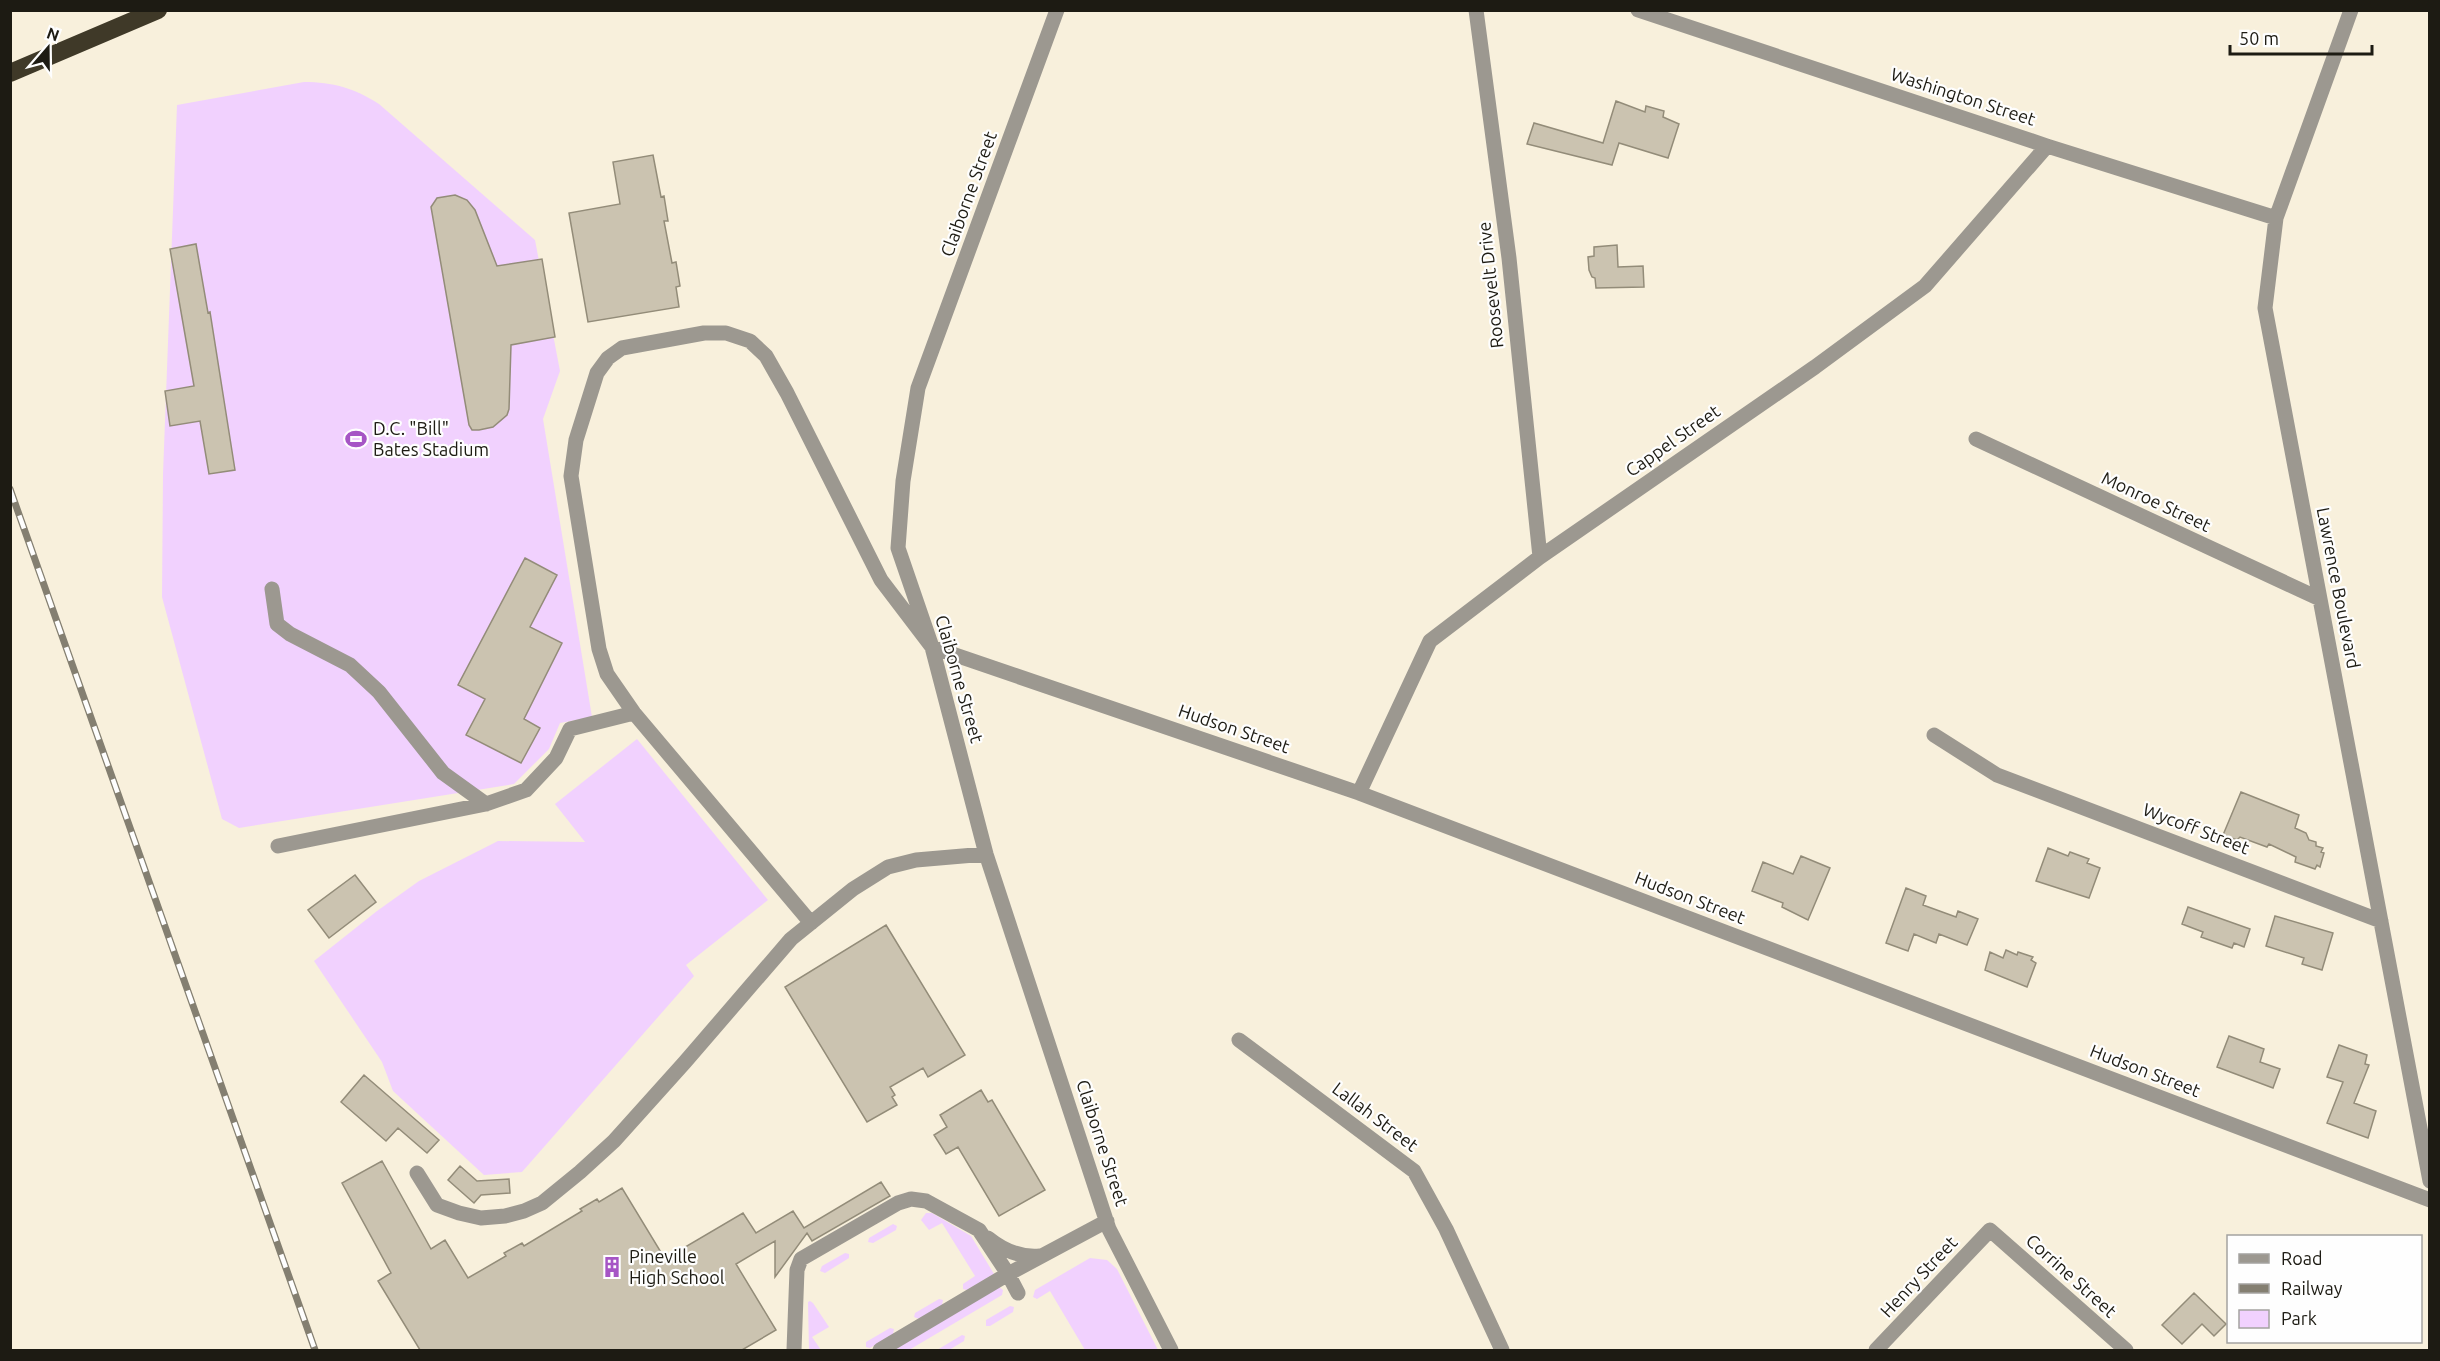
<svg xmlns="http://www.w3.org/2000/svg" width="2440" height="1361" viewBox="0 0 2440 1361" font-family="Ubuntu,sans-serif">
	<rect width="100%" height="100%" fill="#f8f0dc"/>
	<path fill="#f1d1fe" d="M304 82C333 82 354 88 379 104L535 240 560 371 543 419 592 717 560 723 549 749 514 784 239 828 222 819 162 597 163 474 177 105Z
		M637 739 768 900 686 965 694 976 522 1172 484 1175 393 1091 382 1062 314 961 377 911 419 881 498 841 585 842 555 804Z
		M926 1213H932L971 1236 994 1274 967 1290 963 1289V1284L975 1276 942 1223 929 1230 921 1220Z
		M893 1224 897 1226 896 1230 873 1243 868 1242 869 1238Z
		M845 1253 849 1254V1258L825 1273 820 1271 822 1266Z
		M1090 1258 1107 1260 1117 1269 1158 1350H1085L1050 1291 1037 1299 1033 1297 1035 1290Z
		M999 1287 1003 1290 1002 1295 909 1350H893Z
		M939 1299 943 1300 942 1305 919 1319 914 1317 915 1313Z
		M810 1301 813 1303 829 1327 812 1337 821 1350H809L808 1302Z
		M1010 1306 1014 1307 1013 1312 990 1326H986V1320Z
		M890 1328 894 1329 893 1334 870 1348 866 1347V1342Z
		M962 1335 965 1336 964 1341 949 1350H937Z"/>
	<path fill="#cbc3b0" stroke="#938c79" stroke-width="1.5" d="M1616 101 1645 112 1646 106 1664 111 1663 117 1679 124 1668 158 1619 143 1612 165 1527 144 1534 123 1603 143Z
		M653 155 661 197 664 196 668 221H664L672 263 676 262 680 286 676 287 679 307 588 322 569 213 620 204 613 162Z
		M455 195 467 200 475 210 497 266 542 259 555 337 511 345 509 409 507 415 493 427 479 430H472L469 425 431 207 437 198Z
		M196 244 208 313 210 312 235 470 209 474 200 421 170 426 165 391 194 386 170 249Z
		M1617 245 1618 267 1643 266 1644 287 1596 288 1595 278 1592 277 1589 270 1588 257 1594 256V247Z
		M525 558 557 575 530 627 562 643 524 719 540 728 521 763 466 735 485 699 458 685Z
		M2241 792 2299 815 2295 828 2306 833 2309 840 2316 842V846L2323 848 2321 852 2324 853 2320 867 2317 865 2315 869 2295 862 2296 857 2269 844 2267 847 2240 837 2237 840 2223 835Z
		M2048 848 2068 856 2070 852 2089 859 2087 863 2100 868 2089 898 2036 881Z
		M1801 856 1830 868 1808 920 1782 907 1783 903 1752 891 1763 862 1793 874Z
		M355 875 376 902 329 938 308 910Z
		M1906 888 1926 896 1923 905 1956 917 1958 911 1978 919 1967 945 1939 934 1936 943 1914 934 1908 951 1886 943Z
		M2188 907 2250 929 2244 947 2234 943 2232 948 2201 937 2203 932 2182 924Z
		M2275 916 2333 933 2322 970 2302 964 2304 958 2266 946Z
		M886 925 965 1055 928 1077 923 1068 890 1087 895 1095 892 1097 897 1105 867 1122 785 987Z
		M2006 950 2017 955 2018 952 2033 957 2031 960 2036 963 2027 987 1985 970 1990 952 2003 958Z
		M2229 1036 2264 1049 2260 1062 2280 1069 2273 1088 2217 1067Z
		M2339 1045 2367 1055 2365 1064 2369 1065 2354 1103 2376 1111 2368 1138 2327 1123 2343 1082 2327 1077Z
		M364 1075 439 1140 427 1153 398 1128 386 1141 341 1102Z
		M981 1090 988 1102 992 1100 1045 1190 999 1216 958 1147 946 1154 934 1135 947 1127 940 1115Z
		M382 1161 431 1249 445 1240 468 1278 506 1256 504 1253 522 1243 524 1246 582 1211 580 1209 597 1199 599 1202 622 1188 665 1259 743 1213 756 1233 793 1211 804 1228 881 1182 890 1196 812 1241 807 1233 775 1277V1241L736 1264 776 1330 742 1350H420L378 1281 391 1273 342 1183Z
		M460 1166 477 1181 509 1179 510 1193 481 1195 474 1203 448 1180Z
		M2194 1293 2226 1324 2214 1336 2202 1324 2182 1344 2162 1325Z"/>
	<g fill="none" stroke-linecap="round" stroke-linejoin="round">
		<path stroke="#9c9890" stroke-width="15" d="M1057 10 918 388 903 481 898 548 932 647 986 854 1109 1229 1171 1350
			M1476 10 1509 258 1540 557
			M1638 10 2047 146 2276 218
			M2351 10 2276 218 2265 308 2430 1181
			M1976 439 2320 599
			M272 589 277 624 290 634 350 665 379 692 443 773 486 804
			M1934 735 1997 775 2381 921
			M1359 793 1430 641 1540 557 1815 367 1925 286 2047 146
			M278 846 486 804 526 790 556 758 570 729 634 713
			M811 923 634 713 607 674 599 649 571 476 576 440 597 373 608 358 622 348 704 333H726L750 341 766 356 787 393 881 580 932 647 1359 793 2430 1200
			M1239 1040 1414 1171 1446 1229 1502 1350
			M417 1173 437 1205 459 1213 481 1218 505 1216 524 1211 542 1203 580 1172 614 1141 685 1062 791 939 853 889 888 867 916 860 986 854
			M988 1238C1003 1250 1020 1258 1040 1256
			M794 1350 797 1270 801 1259 898 1203 911 1199 926 1201 979 1230 1008 1274 1107 1221
			M880 1350 1008 1274 1018 1293
			M1876 1350 1990 1230 2126 1350"/>
		<path stroke="#3f3928" stroke-width="18" d="M10 73 158 10"/>
		<defs>
			<path id="rail" d="M10 489 315 1350"/>
		</defs>
		<use href="#rail" stroke="#847f71" stroke-width="7"/>
		<use href="#rail" stroke="#fefefe" stroke-width="4.5" stroke-dasharray="14" stroke-linecap="butt"/>
	</g>
	<defs>
		<symbol id="stadium-bare" viewBox="-9 -9 18 18"><path d="M0-5a6.5 5 0 1 0 0 10a6.5 5 0 1 0 0-10ZM-3.5-1.8h7v3.6h-7Z" fill="#a655c5" stroke="#fefefe" stroke-width="2.5" paint-order="stroke"/></symbol>
		<symbol id="building-bare" viewBox="-9 -9 18 18"><path d="M-4-6H4V6H1V3H-1V6H-4ZM-2.5-4.3h1.7v1.8h-1.7ZM.8-4.3h1.7v1.8H.8ZM-2.5-1h1.7V.8h-1.7ZM.8-1h1.7V.8H.8Z" fill="#a655c5" stroke="#fefefe" stroke-width="2.5" paint-order="stroke"/></symbol>
	</defs>
	<g fill-rule="evenodd">
		<use href="#stadium-bare" x="341" y="424" width="30" height="30"/>
		<use href="#building-bare" x="597" y="1252" width="30" height="30"/>
	</g>
	<g text-anchor="middle" stroke-width="4.5" stroke-linejoin="round" paint-order="stroke">
		<g font-size="18" fill="#1d1b13" stroke="#fefefe">
			<text transform="translate(1963 97) rotate(18)" y="6">Washington Street</text>
			<text transform="translate(969 194) rotate(-70)" y="6">Claiborne Street</text>
			<text transform="translate(1491 285) rotate(-96)" y="6">Roosevelt Drive</text>
			<text transform="translate(1673 441) rotate(-35)" y="6">Cappel Street</text>
			<text transform="translate(2156 502) rotate(25)" y="6">Monroe Street</text>
			<text transform="translate(2338 588) rotate(79)" y="6">Lawrence Boulevard</text>
			<text transform="translate(959 679) rotate(74)" y="6">Claiborne Street</text>
			<text transform="translate(1234 729) rotate(19)" y="6">Hudson Street</text>
			<text transform="translate(2196 829) rotate(21)" y="6">Wycoff Street</text>
			<text transform="translate(1690 898) rotate(21)" y="6">Hudson Street</text>
			<text transform="translate(2145 1071) rotate(21)" y="6">Hudson Street</text>
			<text transform="translate(1375 1117) rotate(37)" y="6">Lallah Street</text>
			<text transform="translate(1102 1143) rotate(72)" y="6">Claiborne Street</text>
			<text transform="translate(2071 1276) rotate(42)" y="6">Corrine Street</text>
			<text transform="translate(1919 1277) rotate(-47)" y="6">Henry Street</text>
		</g>
		<g font-size="18" fill="#1d1b13" stroke="#fefefe" text-anchor="start">
			<text x="373" y="435">D.C. "Bill"<tspan x="373" dy="21">Bates Stadium</tspan></text>
			<text x="629" y="1263">Pineville<tspan x="629" dy="21">High School</tspan></text>
		</g>
	</g>
	<rect width="2440" height="1361" fill="none" stroke="#1d1b13" stroke-width="24"/>
	<rect x="2227" y="1235" width="195" height="108" fill="#fefefe" stroke="#a4a3a0" stroke-width="1.5"/>
	<rect x="2239" y="1254" width="30" height="9" fill="#9c9890" stroke="#a4a3a0" stroke-width="1.5"/>
	<text x="2281" y="1265" font-size="18" fill="#1d1b13">Road</text>
	<rect x="2239" y="1284" width="30" height="9" fill="#847f71" stroke="#a4a3a0" stroke-width="1.5"/>
	<text x="2281" y="1295" font-size="18" fill="#1d1b13">Railway</text>
	<rect x="2239" y="1310" width="30" height="18" fill="#f1d1fe" stroke="#a4a3a0" stroke-width="1.5"/>
	<text x="2281" y="1325" font-size="18" fill="#1d1b13">Park</text>
	<g transform="translate(48 48) rotate(20)" stroke="#fefefe" stroke-width="4.5" paint-order="stroke">
	<path d="M0-4.5L10 22L0 15L-10 22Z" fill="#1d1b13"/>
	<text y="-9" font-size="16" font-weight="bold" text-anchor="middle" fill="#1d1b13">N</text>
	</g>
	<path d="M2230 45v9h142v-9" fill="none" stroke="#1d1b13" stroke-width="3"/>
	<text x="2239" y="45" font-size="18" fill="#1d1b13" stroke="#fefefe" stroke-width="4.5" paint-order="stroke">50 m</text>
</svg>
